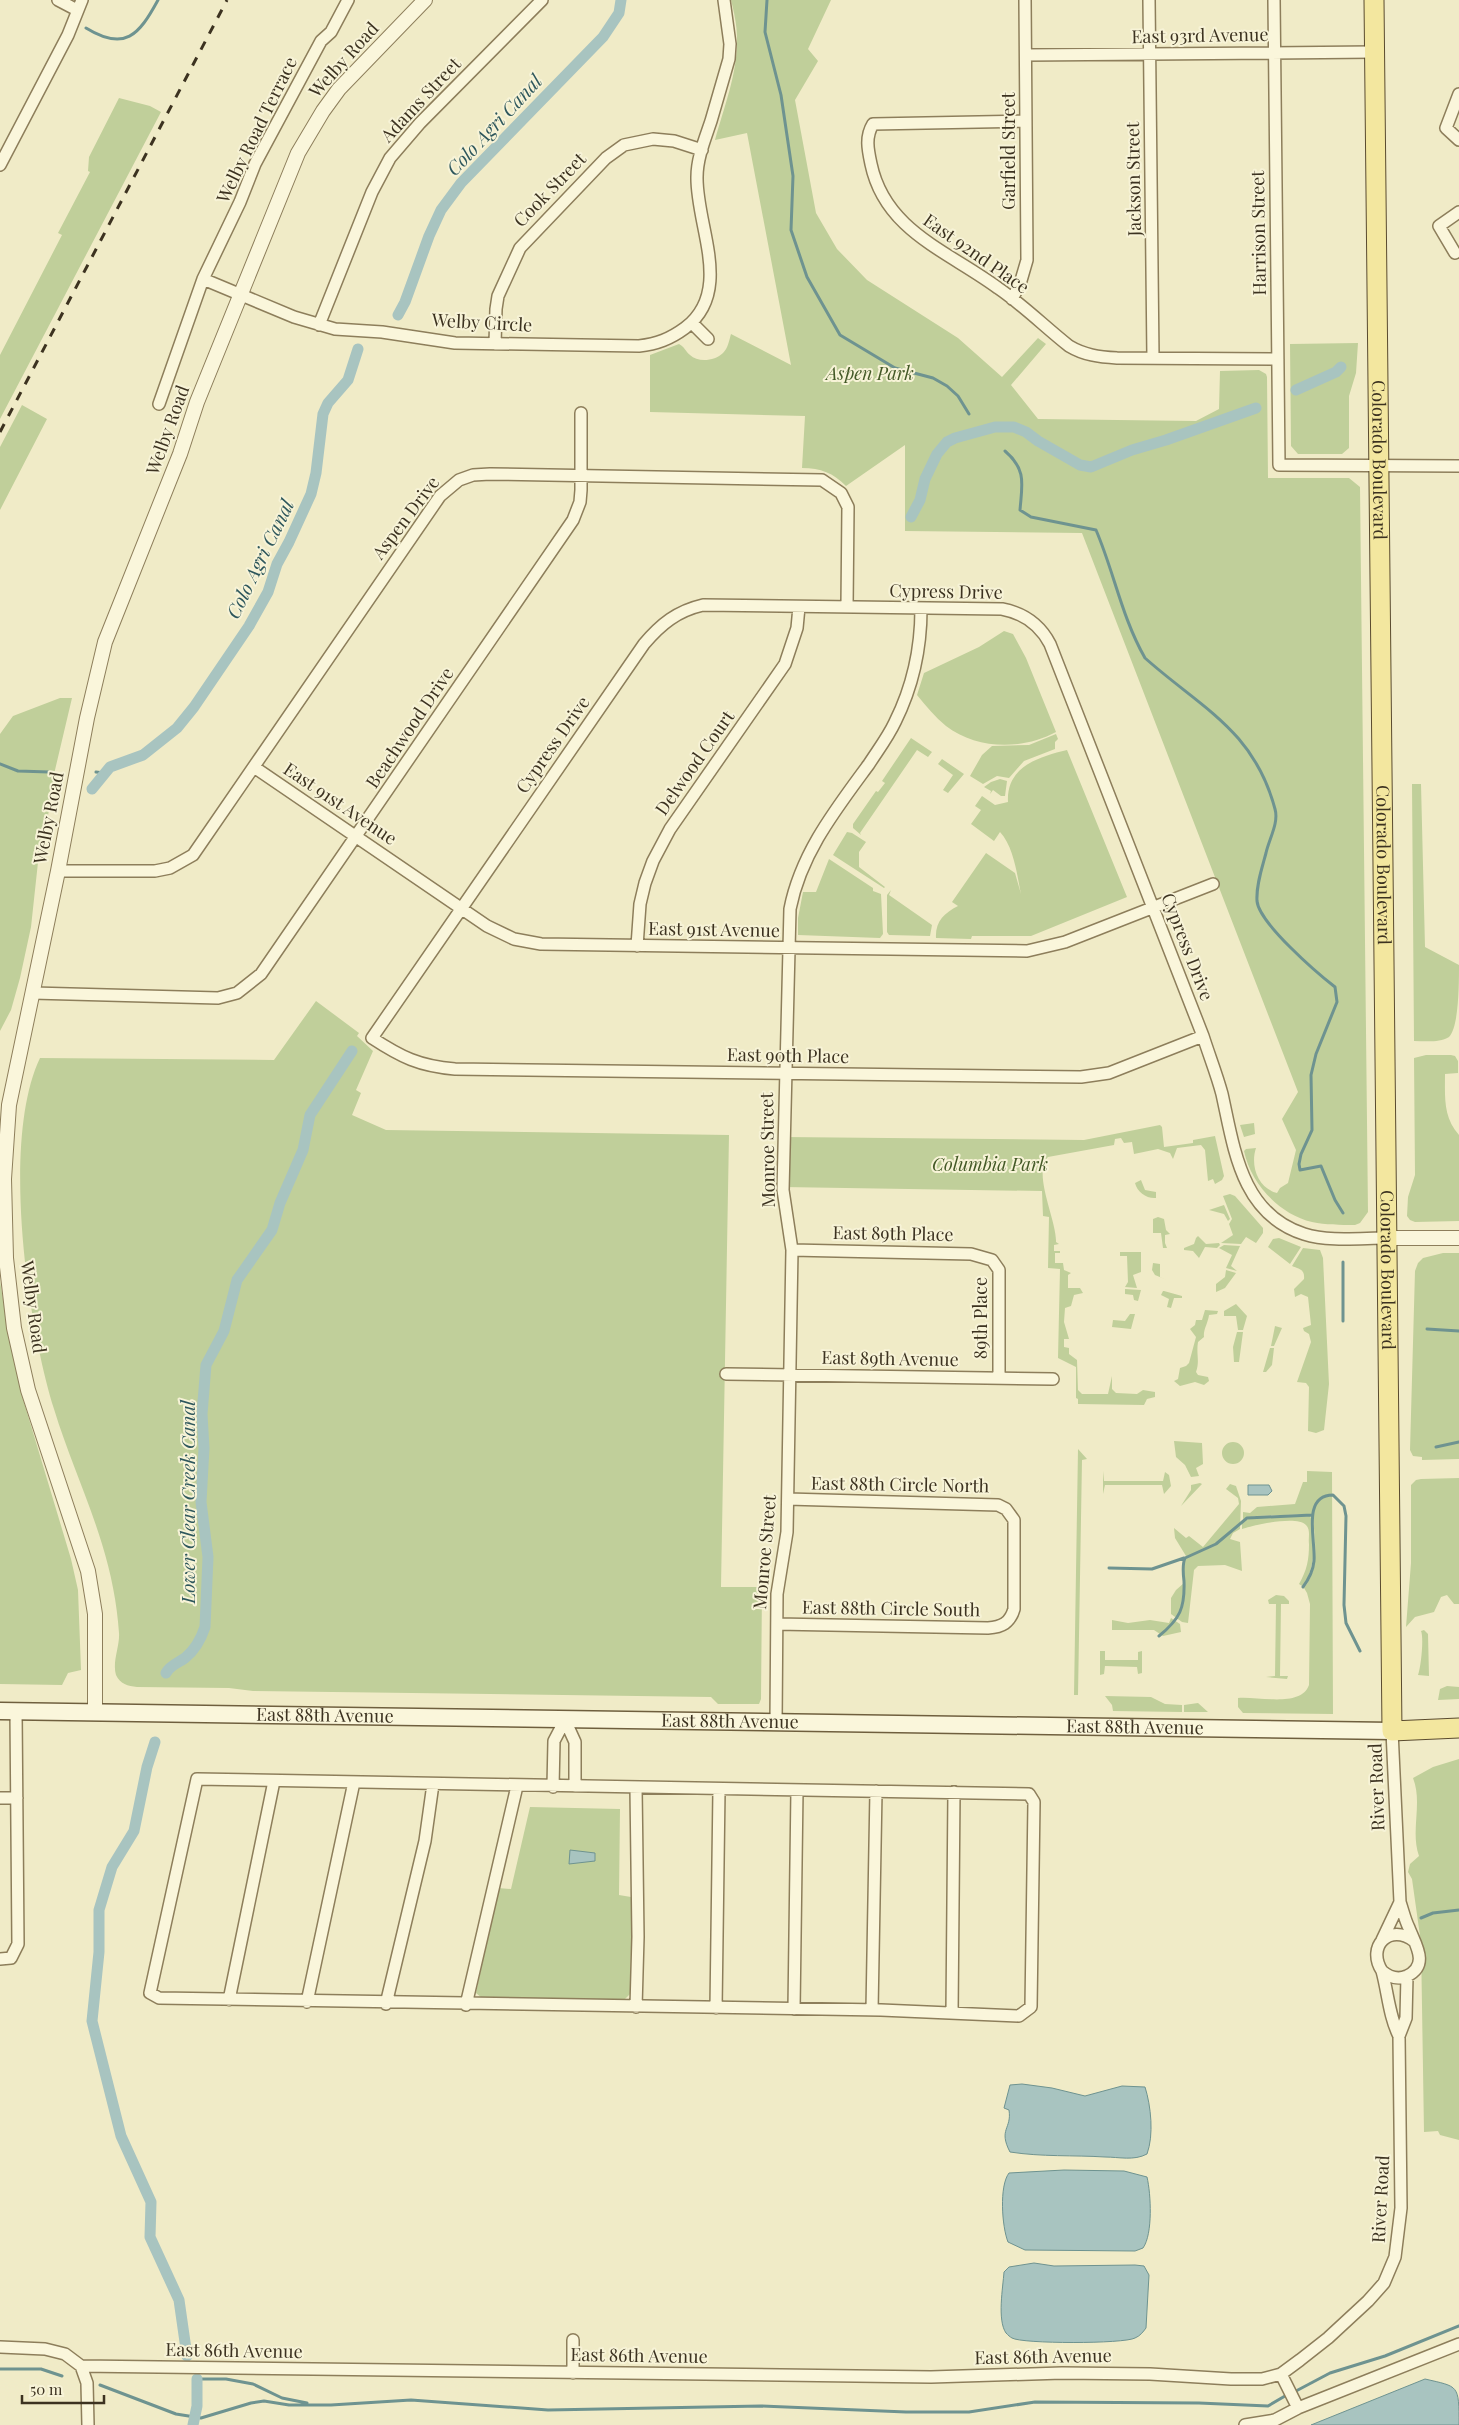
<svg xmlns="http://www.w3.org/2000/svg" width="1459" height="2425" viewBox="0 0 1459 2425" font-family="'Playfair Display',serif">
	<rect width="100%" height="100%" fill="#f0ebc7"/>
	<path fill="#c0cf9a" d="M731 0H831L808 49 818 61 795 100 816 213 837 249 867 280 958 338 1002 377 1038 338 1046 344 1011 385 1038 419 1196 421 1219 409 1220 371 1259 370 1266 374 1267 377 1268 478H1349L1360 487 1368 1212 1360 1223 1355 1225C1340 1225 1326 1225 1312 1222 1279 1214 1251 1184 1244 1151L1246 1149 1256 1148C1250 1166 1258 1188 1277 1193L1280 1188 1288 1183 1296 1150 1282 1119 1298 1092 1082 533 905 531V445L846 486C833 473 821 468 802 468L805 416 650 412V355L679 344C685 347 685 351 690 355 698 363 715 361 723 353 728 348 729 341 731 334L791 365 747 133 715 140C724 107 738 72 737 38 737 25 734 12 731 0Z
		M119 98 150 106 161 112 0 419V355L62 235 58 233 90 172 88 171 89 157Z
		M1358 343 1356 373 1349 396V448L1342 454H1298L1291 446 1290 344Z
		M22 405 47 419 0 510V447Z
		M1004 631 1013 634 1026 658 1056 732C1023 750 977 750 946 726 935 717 926 706 917 695L924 673 979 647Z
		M60 698H72L55 770 48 816 39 853 31 927 20 978 11 1010 0 1031V734L13 716Z
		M1056 734 1058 739 1055 742V749L1024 761 1009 778 997 776 983 784 970 776 982 755 992 746 1029 745Z
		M911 738 932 752 928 757 917 750 860 833 861 835 853 828V824L876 791 878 792 885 783 882 781Z
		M1067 750 1127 897 1031 936H972L971 939 936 938C935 922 944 913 958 906L952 902 986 853 1015 873 1021 894C1017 875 1014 847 1000 832L994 841 971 824 981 810 975 806 982 796 995 805 1008 802C1006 767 1038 757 1067 750Z
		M942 759 964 774 948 793 943 790 953 775 938 764Z
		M1000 779 1007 781 1005 796H1001L993 790 990 794 991 791 984 787 991 782Z
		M1412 784H1421L1425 947 1459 965C1459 983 1459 1027 1449 1037 1439 1043 1425 1041 1414 1041Z
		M847 832 852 833 866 842 859 852V867L885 887 884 888 833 855Z
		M829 859 873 888V891L881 894 883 934 880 938 798 935V918L803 892H816Z
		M891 890 889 895 932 925 930 936 889 935 887 932V895Z
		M316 1001 359 1033 357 1036 373 1051 356 1090 361 1093 352 1115 386 1130 729 1135 721 1587H762L761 1699 759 1704H718L711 1697 253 1691 229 1688 137 1687C128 1686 120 1684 116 1675 112 1662 120 1646 119 1633 117 1603 111 1573 102 1544 88 1498 68 1455 54 1409 27 1322 1 1140 40 1058L274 1060Z
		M1426 1055H1451L1455 1056 1458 1061V1073L1445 1074C1445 1097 1443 1117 1459 1135V1221L1415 1222 1410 1220 1407 1216 1408 1197 1415 1175 1414 1058Z
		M1254 1123 1255 1134 1244 1137 1240 1125Z
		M1160 1125 1162 1127 1164 1147 1193 1143V1140L1215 1136 1224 1176 1222 1180 1215 1184 1213 1179 1208 1181 1205 1150 1201 1145 1177 1148 1173 1159 1170 1153 1158 1149 1134 1154 1132 1142 1124 1143 1121 1138 1115 1139 1114 1145 1048 1157C1032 1173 1057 1221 1056 1242L1059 1244 1054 1245V1251H1060V1253H1055V1263H1063L1064 1270 1071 1273 1068 1275V1288H1080L1083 1293 1074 1295 1071 1306 1065 1308 1064 1322 1069 1339H1064V1347L1069 1348V1354L1077 1360 1078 1390 1082 1394H1108L1112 1376V1389L1116 1393 1137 1394 1143 1390 1155 1392V1397L1147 1399 1144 1405 1078 1404V1399L1076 1398V1367L1058 1358 1060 1269 1048 1268 1049 1217 1043 1216 1042 1191 783 1187 784 1137 1084 1140Z
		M1141 1180 1145 1190 1156 1192V1198C1147 1199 1137 1192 1135 1183Z
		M1230 1194 1235 1196 1263 1228V1233L1256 1243 1246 1237 1241 1244 1221 1243 1233 1235 1229 1224 1232 1219 1223 1196Z
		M1224 1205 1230 1219 1228 1221 1224 1214 1209 1210Z
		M1158 1217 1164 1219 1166 1230 1170 1234 1165 1235V1243L1167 1248H1163L1161 1233H1153V1219Z
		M1198 1236 1206 1244 1219 1243 1220 1245 1217 1248 1205 1247 1199 1258 1193 1251 1184 1250V1248L1194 1244 1196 1238Z
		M1279 1238 1301 1247 1290 1264 1268 1247 1273 1239Z
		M1224 1245 1240 1246 1231 1266 1237 1271 1226 1268 1232 1255 1219 1248Z
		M1303 1248 1320 1250 1323 1258 1329 1384 1324 1430 1316 1433 1308 1431 1309 1387 1306 1383 1297 1382 1311 1342 1309 1334 1304 1331 1303 1328 1311 1325 1308 1297 1301 1294 1295 1297 1294 1289 1304 1279C1305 1269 1299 1269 1292 1266Z
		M1120 1252H1141V1272L1133 1275 1137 1288 1125 1287 1128 1282 1127 1256H1120Z
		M1443 1253H1459V1459L1422 1460V1457L1413 1456 1410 1450 1415 1271 1418 1263 1423 1258Z
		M1153 1263 1160 1264V1277L1167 1280 1155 1275 1152 1270Z
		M1226 1270 1236 1273 1225 1288 1216 1292V1284L1225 1277Z
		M0 1281 8 1330 23 1399 71 1559 78 1590 81 1670 68 1673 62 1685 0 1684Z
		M1125 1289 1141 1290 1138 1301 1134 1300 1133 1295 1125 1294Z
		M1163 1291H1164L1182 1296V1298H1174L1171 1308 1167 1307 1169 1299 1161 1295Z
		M1236 1304 1247 1316 1243 1330H1238L1236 1316H1224V1311Z
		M1205 1310 1218 1311 1217 1314 1209 1315C1208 1323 1203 1330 1204 1337L1198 1342C1196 1354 1200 1361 1196 1372L1198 1375 1208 1377 1209 1381 1204 1385 1195 1382 1180 1386 1174 1381 1178 1379 1180 1368 1186 1366 1189 1363 1196 1337 1190 1329 1195 1325 1196 1320H1202Z
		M1130 1314H1135L1131 1329 1112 1327 1113 1320 1125 1321Z
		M1275 1326 1282 1328 1274 1346H1271Z
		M1237 1332H1243L1239 1362H1234L1233 1347Z
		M1270 1348H1274L1272 1365 1266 1372H1263Z
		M1174 1441 1202 1443 1203 1464 1196 1468 1199 1476 1191 1477 1185 1465 1176 1457Z
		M1222 1453a11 11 0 1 1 22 0a11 11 0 1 1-22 0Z
		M1078 1449 1087 1459 1082 1460 1078 1695H1074Z
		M1103 1471 1104 1481H1163L1165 1472 1169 1475 1171 1486 1164 1494 1162 1485H1105L1103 1494Z
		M1307 1471 1332 1472 1333 1714 1243 1713 1238 1707V1698C1258 1696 1301 1708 1309 1685L1310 1604 1307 1593 1304 1588C1321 1567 1314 1539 1313 1514L1255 1516 1243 1519V1512L1250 1513 1257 1507 1295 1504 1303 1482H1307Z
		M1459 1478V1604H1454L1447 1595 1441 1597 1434 1612 1415 1617 1406 1627 1411 1563V1485L1416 1480 1421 1479Z
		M1200 1483 1202 1484 1181 1506 1191 1490V1485Z
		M1230 1484 1236 1486 1241 1501 1240 1529 1233 1533 1230 1539 1240 1542 1242 1571 1225 1565 1198 1566 1194 1570 1188 1623 1182 1622 1171 1614V1598L1176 1590 1184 1583 1183 1568 1186 1556 1175 1538 1174 1528 1186 1538 1189 1536 1203 1547 1239 1504 1238 1498 1226 1489Z
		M1310 1516C1318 1531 1315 1573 1302 1586L1299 1584C1307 1570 1309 1560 1309 1544 1308 1538 1311 1530 1306 1525 1297 1515 1254 1525 1242 1529V1522L1251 1518Z
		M1276 1595 1284 1596 1289 1601V1604H1281L1280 1676H1288L1287 1679 1266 1677 1275 1676 1276 1604H1269L1268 1600Z
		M1171 1618 1180 1624 1181 1632 1163 1636 1154 1630H1112V1620L1128 1623 1150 1620 1169 1623Z
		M1424 1630 1428 1634 1429 1676 1418 1675C1421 1667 1424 1638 1421 1631Z
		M1100 1651H1105V1660H1138V1652L1142 1651V1673L1138 1674 1137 1667 1105 1666 1104 1674 1100 1675Z
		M1447 1686 1459 1687V1699L1438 1700 1440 1689Z
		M1105 1696 1151 1697 1165 1704 1182 1705V1712L1113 1711 1112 1705Z
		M1198 1703 1208 1712H1184V1705Z
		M1459 1759V2140L1440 2135 1438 2131 1424 2132 1421 1943 1412 1879 1408 1872 1410 1864 1419 1856C1410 1831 1423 1803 1413 1778L1433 1767Z
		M530 1807 620 1809 619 1895 631 1897 632 1900 630 1994 623 2001 482 1998 476 1993 498 1888 511 1889Z"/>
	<path fill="#a8c4c0" stroke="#6e9390" d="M1248 1485H1269L1272 1491 1268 1495H1248Z
		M570 1850 595 1853V1861L569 1864Z
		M1022 2084 1052 2088 1085 2096 1122 2086 1145 2087C1151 2106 1154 2135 1147 2154 1134 2161 1119 2157 1105 2157 1073 2155 1042 2157 1010 2152 998 2129 1012 2129 1009 2110L1004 2108 1010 2085Z
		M1064 2170 1124 2171 1147 2177C1151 2194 1153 2234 1143 2248L1135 2251 1025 2250 1008 2242C1002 2227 999 2186 1009 2173Z
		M1034 2263 1054 2266 1135 2265 1144 2266 1149 2275 1146 2328C1143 2332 1140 2336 1135 2338 1124 2344 1022 2344 1012 2338 1010 2337 1008 2335 1006 2333 997 2320 1003 2287 1004 2272L1009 2267Z
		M1425 2379C1459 2387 1459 2384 1459 2425H1311Z"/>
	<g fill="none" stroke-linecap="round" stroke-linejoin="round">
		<path stroke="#6e9390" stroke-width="3" d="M767 0 765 32 781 95 793 176 791 230 807 277 840 335 895 368 933 378 947 386 958 396 969 414
			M86 28C125 52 139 35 158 0
			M1005 451C1027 470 1022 484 1020 510L1031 517 1096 530C1114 572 1122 618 1145 658 1201 708 1254 730 1275 809 1279 823 1269 839 1266 853 1262 868 1256 885 1257 901 1259 923 1317 973 1335 987L1337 1002 1316 1054 1311 1075 1312 1130 1301 1154 1299 1164 1300 1170 1321 1166 1335 1200 1343 1213
			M0 764 18 771 49 772
			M96 772 104 773
			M1343 1262V1321
			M1427 1329 1459 1331
			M1436 1447 1459 1442
			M1109 1568 1152 1569 1184 1558
			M1303 1587C1309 1579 1313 1571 1314 1561 1316 1541 1301 1495 1333 1495L1344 1506 1346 1516 1344 1605 1346 1623 1360 1651
			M1159 1636C1180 1619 1185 1608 1184 1581 1183 1573 1182 1565 1185 1558L1216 1544 1247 1518 1312 1515
			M1421 1918 1433 1913 1459 1910
			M0 2369H41L62 2376
			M197 2379H226L253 2384 282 2398 307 2403
			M100 2385 176 2414 201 2418 251 2403 264 2401 289 2405H331L411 2400 548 2410 761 2406 906 2412H969L1035 2402 1199 2403 1268 2406 1285 2396
			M1296 2391 1330 2373 1385 2356 1459 2326"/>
		<path stroke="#a8c4c0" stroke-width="11" d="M398 315 405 302 429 236 441 210 461 183 603 37 619 13 621 0
			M1296 390 1336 372 1341 367
			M911 517 920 500 925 479 937 454 947 442 955 438 995 427H1014L1026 432 1038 441 1080 465 1091 467 1132 450 1166 440 1256 408
			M92 789 110 767 143 755 177 728 194 707 249 626 268 592 277 564 289 542 311 494 316 473 323 414 328 403 348 380 358 349
			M166 1673C170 1665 178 1663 185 1658 195 1650 201 1639 205 1627L208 1557 201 1502 204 1448 202 1414 206 1365 224 1331 237 1280 272 1230 280 1203 303 1150 310 1115 352 1051
			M155 1742 147 1767 134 1831 112 1867 99 1910V1952L92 2021 121 2136 151 2202 150 2237 179 2300 187 2356
			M193 2425 197 2406V2379"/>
		<defs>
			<path id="minor" d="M58 0 77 10
				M1149 0 1153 358
				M1274 0 1279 465 1459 466
				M1026 55 1374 52
				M1459 94 1446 128 1459 140
				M1026 121 873 124C865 137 868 150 871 164 885 231 948 251 998 288 1023 305 1045 327 1069 346 1084 355 1099 357 1117 358L1278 359
				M0 165 68 35 82 0
				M1455 253 1439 226 1459 212
				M203 279 294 317 335 329 382 332 455 343 639 346C657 344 670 339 685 328 734 291 696 226 697 177 697 158 705 139 711 121 717 100 723 79 729 59L730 44 724 0
				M1012 299 1020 284 1027 260 1025 0
				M692 323 708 339
				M319 325 372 192 390 158 420 123 542 0
				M495 344 496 309 498 296 520 248 606 158 624 145 653 139 674 141 702 150
				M159 404 203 279 240 202 255 164 321 41 331 32 348 0
				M254 767 487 926 514 939 541 944 1027 951 1065 942 1213 884
				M58 871H155L170 868 193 855 440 496 459 480 473 475 490 474 822 480 841 493 848 507 847 607
				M637 946 640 904 645 883 653 861 670 829 785 664 797 628 799 607
				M33 993 218 998 237 993 261 974 573 520 580 502 581 490V413
				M1203 1036 1109 1073 1081 1077 455 1069C419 1066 401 1057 372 1038L644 644C661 624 677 611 703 605L1002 609C1023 613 1040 625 1050 644L1203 1036C1209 1055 1217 1075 1222 1094 1234 1148 1241 1214 1304 1234 1329 1242 1361 1238 1387 1238
				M792 1250 971 1254 992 1260 999 1270V1378
				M726 1374 1053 1379
				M777 1624 988 1628C1002 1627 1010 1623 1014 1609V1520L1006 1509 998 1505 788 1499
				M565 1720 575 1742V1786
				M776 1723 777 1594 787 1532 792 1250 783 1190 790 909C801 853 836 809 869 764 878 750 888 737 895 722 913 686 921 649 921 609
				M1392 1731 1400 1902C1403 1911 1405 1920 1409 1928 1415 1944 1430 1965 1407 1976 1398 1980 1389 1977 1382 1971 1366 1946 1390 1923 1414 1941
				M197 1779 1029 1794 1034 1802 1031 2007 1019 2016 881 2010 159 1998 150 1993Z
				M553 1787 554 1741 565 1720
				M636 1788 638 1937 636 2007
				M0 1798H17
				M1382 1940 1400 1902
				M0 1959 11 1958 18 1944 16 1712
				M229 2000 274 1781
				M307 2002 354 1782
				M386 2004 425 1841 433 1784
				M466 2005 517 1786
				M716 2008 719 1790
				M794 2009 797 1790
				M872 2010 876 1791
				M952 2013 954 1792
				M1399 2036 1406 2018 1407 1976
				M573 2340V2373
				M0 2347 45 2349 65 2354 81 2366 931 2377 1062 2373 1150 2374 1231 2379H1262L1281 2374 1300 2360 1328 2338 1368 2301 1384 2283 1395 2257 1401 2208 1399 2036C1389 2016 1388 1993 1382 1971
				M81 2366 87 2383 88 2425
				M1281 2374 1298 2408
				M1245 2425 1275 2420 1298 2408 1459 2344"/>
			<path id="tertiary" d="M1387 1238H1459
				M95 1713V1614L88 1571 28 1390 14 1328 6 1258 4 1179 9 1105 58 871 87 718 105 642 180 454 197 402 298 153 323 111 339 89 425 0"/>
			<g id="secondary">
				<path id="s1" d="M0 1711 1392 1731"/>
			</g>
			<g id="primary">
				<path id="s2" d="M1374 0 1392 1731 1459 1728"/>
			</g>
		</defs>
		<use href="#minor" stroke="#8d7e5b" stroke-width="14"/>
		<use href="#tertiary" stroke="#8d7e5b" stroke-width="16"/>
		<use href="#secondary" stroke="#6f5f3e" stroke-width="19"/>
		<use href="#primary" stroke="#5a4b2f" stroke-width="21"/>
		<use href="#minor" stroke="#faf6db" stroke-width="11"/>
		<use href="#tertiary" stroke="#faf6db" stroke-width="14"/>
		<use href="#secondary" stroke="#faf6db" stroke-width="16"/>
		<use href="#primary" stroke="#f3e79f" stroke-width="19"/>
		<path stroke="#3c3220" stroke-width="3" stroke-dasharray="9 9" stroke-linecap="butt" d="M0 432 227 0"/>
	</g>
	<g text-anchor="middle" stroke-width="4" stroke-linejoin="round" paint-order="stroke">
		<g font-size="18" fill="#3c3220" stroke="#f7f3d7">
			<text transform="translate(1200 36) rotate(-1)" y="6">East 93rd Avenue</text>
			<text transform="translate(344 60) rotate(-48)" y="6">Welby Road</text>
			<text transform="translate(421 100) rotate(-47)" y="6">Adams Street</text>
			<text transform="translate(257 130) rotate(-64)" y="6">Welby Road Terrace</text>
			<text transform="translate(1009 151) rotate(-90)" y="6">Garfield Street</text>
			<text transform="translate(1134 179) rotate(-91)" y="6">Jackson Street</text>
			<text transform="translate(550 190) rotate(-46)" y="6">Cook Street</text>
			<text transform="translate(1259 233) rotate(-91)" y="6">Harrison Street</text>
			<text transform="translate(976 254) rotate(35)" y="6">East 92nd Place</text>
			<text transform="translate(482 323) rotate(3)" y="6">Welby Circle</text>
			<text transform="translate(168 430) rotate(-70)" y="6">Welby Road</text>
			<text dy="6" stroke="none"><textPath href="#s2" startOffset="460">Colorado Boulevard</textPath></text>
			<text transform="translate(406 518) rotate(-53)" y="6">Aspen Drive</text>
			<text transform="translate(946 592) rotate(1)" y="6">Cypress Drive</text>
			<text transform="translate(410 728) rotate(-56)" y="6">Beachwood Drive</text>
			<text transform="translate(553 745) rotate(-55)" y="6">Cypress Drive</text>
			<text transform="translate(695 763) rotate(-55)" y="6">Delwood Court</text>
			<text transform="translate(340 804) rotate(34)" y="6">East 91st Avenue</text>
			<text transform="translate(49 818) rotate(-79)" y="6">Welby Road</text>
			<text dy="6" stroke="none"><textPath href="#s2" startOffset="865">Colorado Boulevard</textPath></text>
			<text transform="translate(714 930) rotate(1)" y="6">East 91st Avenue</text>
			<text transform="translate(1187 947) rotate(69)" y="6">Cypress Drive</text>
			<text transform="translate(788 1056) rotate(1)" y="6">East 90th Place</text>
			<text transform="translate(768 1150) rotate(-91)" y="6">Monroe Street</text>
			<text transform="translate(893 1234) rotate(1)" y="6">East 89th Place</text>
			<text dy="6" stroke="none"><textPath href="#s2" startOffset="1270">Colorado Boulevard</textPath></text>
			<text transform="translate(33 1307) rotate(82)" y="6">Welby Road</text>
			<text transform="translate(981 1318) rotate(-90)" y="6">89th Place</text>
			<text transform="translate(890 1359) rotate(1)" y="6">East 89th Avenue</text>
			<text transform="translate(900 1485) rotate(1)" y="6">East 88th Circle North</text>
			<text transform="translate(765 1552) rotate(-85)" y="6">Monroe Street</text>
			<text transform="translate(891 1609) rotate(1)" y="6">East 88th Circle South</text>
			<text dy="6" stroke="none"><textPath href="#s1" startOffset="325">East 88th Avenue</textPath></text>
			<text dy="6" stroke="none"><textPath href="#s1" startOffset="730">East 88th Avenue</textPath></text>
			<text dy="6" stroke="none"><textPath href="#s1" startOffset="1135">East 88th Avenue</textPath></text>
			<text transform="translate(1377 1787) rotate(-92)" y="6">River Road</text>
			<text transform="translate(1381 2199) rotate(-87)" y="6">River Road</text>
			<text transform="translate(234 2351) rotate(1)" y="6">East 86th Avenue</text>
			<text transform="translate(639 2356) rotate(1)" y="6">East 86th Avenue</text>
			<text transform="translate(1043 2357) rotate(-1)" y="6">East 86th Avenue</text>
		</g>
		<g font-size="18" font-style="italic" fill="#435926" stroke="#f7f3d7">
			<text x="870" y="380">Aspen Park</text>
			<text x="990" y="1171">Columbia Park</text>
		</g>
		<g font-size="19" font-style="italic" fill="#2e575c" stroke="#f7f3d7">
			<text transform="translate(494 125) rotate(-47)" y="7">Colo Agri Canal</text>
			<text transform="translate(260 559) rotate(-64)" y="7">Colo Agri Canal</text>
			<text transform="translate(188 1502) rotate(-90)" y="7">Lower Clear Creek Canal</text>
		</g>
	</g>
	<path d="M22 2395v8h82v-8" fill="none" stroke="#3c3220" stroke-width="2.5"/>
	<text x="30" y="2395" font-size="15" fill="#3c3220" stroke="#f7f3d7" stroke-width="4" paint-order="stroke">50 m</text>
</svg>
